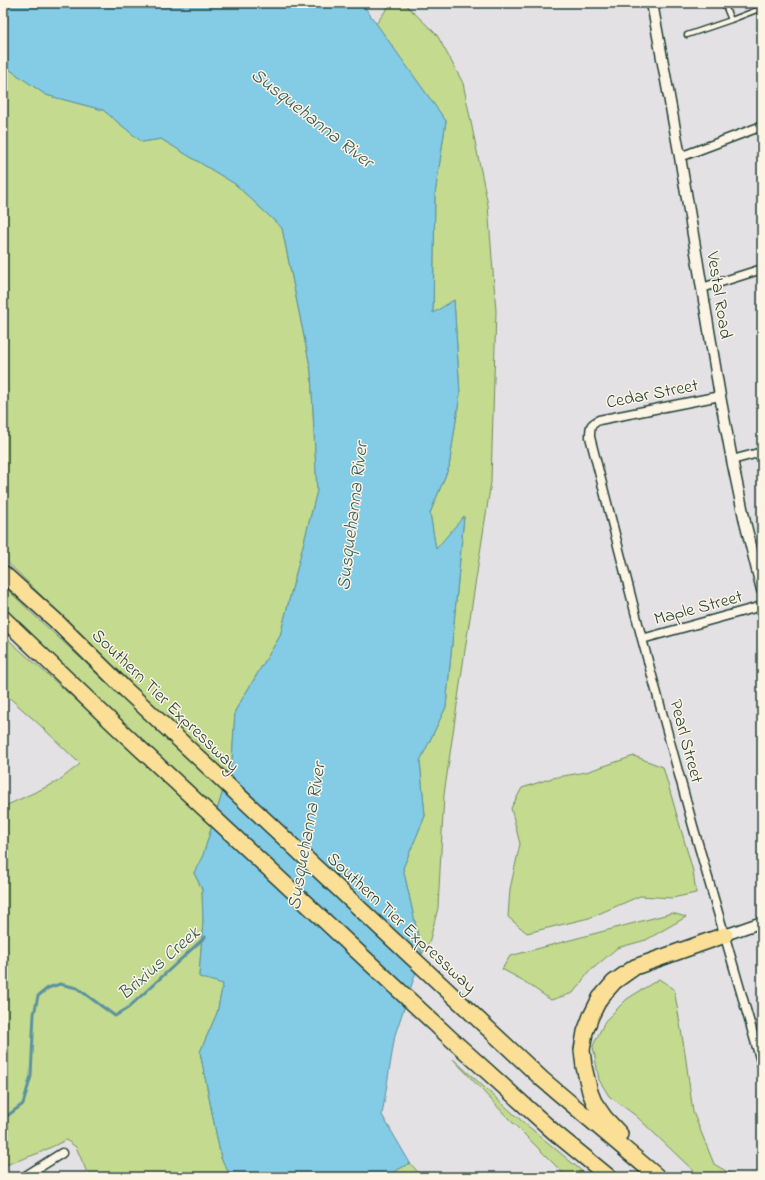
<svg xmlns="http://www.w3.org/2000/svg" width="765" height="1180" viewBox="0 0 765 1180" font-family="'Indie Flower',sans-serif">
	<rect width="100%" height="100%" fill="#e3e1e4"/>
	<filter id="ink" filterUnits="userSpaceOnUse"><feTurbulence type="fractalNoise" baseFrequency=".025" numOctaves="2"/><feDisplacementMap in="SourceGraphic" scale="8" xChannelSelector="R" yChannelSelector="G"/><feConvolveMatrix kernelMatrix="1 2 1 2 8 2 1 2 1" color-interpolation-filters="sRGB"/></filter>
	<g filter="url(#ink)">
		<path fill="#c3da8f" stroke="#718c62" d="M391 3 406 5 437 35 463 83 488 205 496 311 491 482 465 650 444 795 438 908 429 943 422 954 403 868 425 816 420 761 446 707 464 517 436 550 430 513 449 467 460 394 454 300 433 314 435 194 446 121 376 24Z
			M3 65 46 95 103 110 142 142 161 139 235 184 282 228 311 371 317 491 280 636 235 711 232 762 227 778 3 558Z
			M3 585 33 614 223 790 216 814 121 721 3 610Z
			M3 635 213 822 203 856 194 873 202 889 203 921 199 976 223 984 217 1013 200 1052 221 1158 231 1177H140L133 1174 131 1177H89L76 1147 66 1140 39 1153 3 1166V807L57 782 80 764 41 726 3 692Z
			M634 756 663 767 693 871 696 893 672 898 640 896 589 918 527 933 508 917 510 889 520 844 511 808 522 788 552 778 586 772Z
			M672 913 686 917 646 940 617 948 589 972 573 993 551 1000 522 980 502 969 510 956Z
			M659 979 674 989 685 1053 693 1112 714 1164 736 1177H700L635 1115 609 1096 599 1080 593 1046 605 1021 627 999Z
			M453 1059 516 1116 589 1177H567L508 1118Z
			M410 1163 422 1177H391L389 1174Z"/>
		<path fill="#84cbe5" stroke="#5c929e" d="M3 3H358L363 5 446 121 435 194 433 313 454 300 460 394 449 467 430 513 436 549 464 516 446 707 420 761 425 816 403 868 422 954 395 1035 382 1115 410 1163 390 1174 391 1177H231L221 1158 200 1052 217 1013 223 984 199 977 203 921 202 889 194 873 203 855 232 762 235 711 280 636 317 491 311 371 282 228 235 184 161 139 142 142 103 110 46 95 3 65Z"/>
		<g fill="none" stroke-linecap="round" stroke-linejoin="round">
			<path stroke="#5c929e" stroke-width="3" d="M3 1119 23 1104 31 1076 34 1014 38 996 48 988 60 984 77 988 115 1016 128 1008 205 937"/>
			<defs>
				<path id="service" d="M724 3 731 20 762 8
					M654 6 667 3
					M687 35 731 20"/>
				<path id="minor" d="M680 157 762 126
					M702 288 762 269
					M720 396 599 420C590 425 590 426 590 437L642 639 693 826 762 1065
					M732 460 762 452
					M642 639 762 606
					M24 1177 62 1153"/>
				<path id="tertiary" d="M652 3 680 157 720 396 732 460 745 522 762 590
					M725 935 762 922"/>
				<path id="motorway" d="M3 573 55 620 125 689 542 1079 658 1177
					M3 618 118 728 449 1037 554 1132 609 1177
					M620 1134 605 1118 594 1102 590 1092 584 1067 582 1050 585 1032 591 1016 600 998 614 982 635 967 725 935"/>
			</defs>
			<use href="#service" stroke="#1f3d34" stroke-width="7"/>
			<use href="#minor" stroke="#1f3d34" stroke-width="11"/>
			<use href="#tertiary" stroke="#1f3d34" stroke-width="13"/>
			<use href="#motorway" stroke="#1f3d34" stroke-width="18"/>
			<use href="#service" stroke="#fcf5e5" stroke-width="4"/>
			<use href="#minor" stroke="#fcf5e5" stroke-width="8"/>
			<use href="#tertiary" stroke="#fcf5e5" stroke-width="10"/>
			<use href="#motorway" stroke="#fbdf96" stroke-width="15"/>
		</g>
	</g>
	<g text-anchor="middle" stroke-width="3" stroke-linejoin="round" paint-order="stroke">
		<g font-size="18" fill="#1f3d34" stroke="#fcf5e5">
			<text transform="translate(720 295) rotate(81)" y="6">Vestal Road</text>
			<text transform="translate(652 393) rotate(-11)" y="6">Cedar Street</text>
			<text transform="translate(698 607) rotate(-15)" y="6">Maple Street</text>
			<text transform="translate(166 700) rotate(44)" y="6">Southern Tier Expressway</text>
			<text transform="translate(687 741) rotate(75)" y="6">Pearl Street</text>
			<text transform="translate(402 922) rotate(43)" y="6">Southern Tier Expressway</text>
		</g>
		<g font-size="19" font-style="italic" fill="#335957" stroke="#fcf5e5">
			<text transform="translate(313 117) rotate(38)" y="7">Susquehanna River</text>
			<text transform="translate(351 516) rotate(-83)" y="7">Susquehanna River</text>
			<text transform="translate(305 836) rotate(-80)" y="7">Susquehanna River</text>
			<text transform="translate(158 962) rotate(-41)" y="7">Brixius Creek</text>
		</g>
	</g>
	<rect width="765" height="1180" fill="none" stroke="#fcf5e5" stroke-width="16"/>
	<rect x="8" y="8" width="749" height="1164" fill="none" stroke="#1f3d34" stroke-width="1.5" filter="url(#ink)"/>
</svg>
